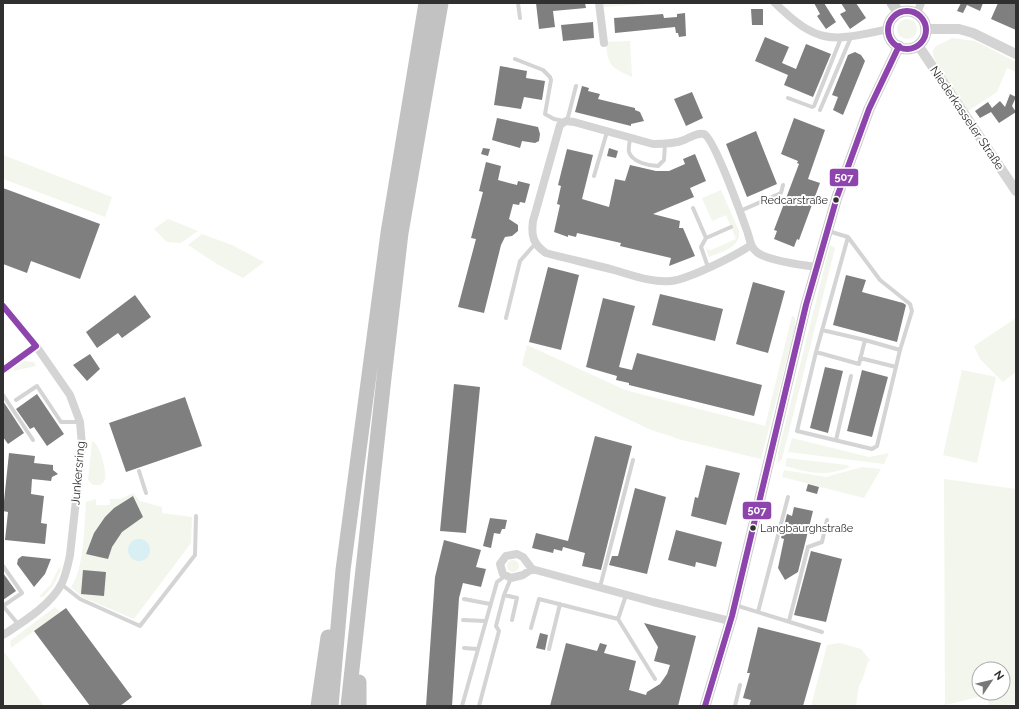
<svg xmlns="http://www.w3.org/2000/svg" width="1019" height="709" viewBox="0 0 1019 709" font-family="Raleway,sans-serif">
	<rect width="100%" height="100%" fill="#fff"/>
	<path fill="#f3f6ec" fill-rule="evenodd" d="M603 3H647V4L603 7Z
		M897 29a10 10 0 1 1 20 0a10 10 0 1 1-20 0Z
		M952 38 975 41 1016 62V72L1007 68 997 92 968 111 937 66 938 65C926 45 937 47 952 38Z
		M630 41 632 77C611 67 608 67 606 42Z
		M3 155 112 197 105 217 3 179Z
		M721 190 739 231C741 248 722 251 709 257L706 249 711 250 736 239 726 215 712 221 702 198Z
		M168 219 198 231 181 243 167 242 154 229Z
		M202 234 232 245 264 262 243 278 217 264 188 245Z
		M830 245 835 248 782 459 778 463V453Z
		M792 316 795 317V328L761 459 678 439C669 435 659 433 649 429 607 409 563 389 522 365L527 345 625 390 765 426Z
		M1016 318V372L1003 382 980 359 974 346Z
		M24 361 34 362 36 366 13 371 14 367Z
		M962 370 996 377 977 463 943 455Z
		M792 438 869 457 889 453 884 464 788 452Z
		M92 441C100 444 107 472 105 480L101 485H93L88 480Z
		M787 458 847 465 850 467C825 477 810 473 785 466Z
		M862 467 881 469 864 498 782 477 784 470 826 477Z
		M944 479 1016 489V704L989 706 987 695 945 705ZM979 669H1003V693H979Z
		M133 493 140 501 162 507V513L192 517 191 543 134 619 82 597 71 587C85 567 84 525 86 502L96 499V505H110V499H120Z
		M507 566a6 6 0 1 1 12 0a6 6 0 1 1-12 0Z
		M59 567 61 570 53 586 43 597H39L51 584Z
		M55 607 60 612 11 648 10 641Z
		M840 643 861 649 870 660 868 662 862 681 859 685 856 706H811L827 645Z
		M3 653H5L44 706H3Z"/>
	<path fill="#d8eff4" d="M128 550a11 11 0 1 1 22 0a11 11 0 1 1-22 0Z"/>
	<path fill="#7f7f7f" d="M536 3H585L586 8 553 11 555 27 539 29Z
		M814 3H824L836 22 826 29 817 16 820 14Z
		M841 3H856L866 18 850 29 840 14 846 11Z
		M961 3H983L980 11 967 5 963 13 957 11Z
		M998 3H1016V30L991 19Z
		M751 9H763V25H752Z
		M685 13 686 36 679 37 678 33H676L675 27 615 33 614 18 663 14 664 18 677 17V14Z
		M593 22 594 38 563 41 561 25Z
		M765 37 789 47 782 63 796 69 806 44 831 54 813 97 784 85 788 75 755 61Z
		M855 52 861 55 865 61 843 115 833 110 838 97 832 95 848 55Z
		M500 66 527 71 526 78 545 81 542 100 524 97 521 109 494 105Z
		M582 86 589 88 588 91 600 94 598 99 635 108V110L640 112 644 121 631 124V126L575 112Z
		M692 92 703 118 686 126 674 99Z
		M1010 94 1016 97 1012 106 1016 112 999 123 991 112 980 118 975 111 988 102 992 108 1000 101 1005 107Z
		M497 118 538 127 540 134 539 141 535 143 522 141 520 148 492 140Z
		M794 118 825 130 808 179 820 183 799 240 797 239 794 247 774 239 777 231 774 230 799 164 797 163 798 161 781 154Z
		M756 131 777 184 747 197 726 144Z
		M483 148 490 149 488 156 481 154Z
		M609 148 618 151 616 158 607 156Z
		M567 149 593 155 582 199 609 207 615 179 625 181 630 165 656 171H669L685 164 683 159 695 154 706 181 690 188 694 197 653 214 680 221 679 228H683L695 256 669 266 671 258 620 246 621 243 577 233 576 237 568 235V237L554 232 560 205 557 204 561 186 558 185Z
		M486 162 501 166 498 180 517 185 518 181 530 184 525 203 520 202 519 205 513 204 509 219 518 225V231L512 236 505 237 501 245 484 313 458 307 476 239 471 238 483 192 479 191Z
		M3 188 100 224 80 279 31 261 27 273 3 264Z
		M548 267 579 275 561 350 529 342Z
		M846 275 866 280 862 292 903 303 906 305 897 342 833 325Z
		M753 282 785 291 768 353 736 344Z
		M660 294 723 309 715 341 652 325Z
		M135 295 151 317 122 338 118 333 97 348 86 332Z
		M603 298 635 306 619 367 632 370 637 353 762 385 754 416 629 385V383L616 380 617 376 586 367Z
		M90 354 100 369 87 381 73 365Z
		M825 367 843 371 828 433 810 428Z
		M862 370 888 377 872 437 847 431Z
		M454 384 480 387 466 533 440 531Z
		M37 394 64 434 47 446 34 427 30 429 16 409Z
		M185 397 202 446 126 472 109 423Z
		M3 401 24 433 8 444 3 437Z
		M595 436 632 446 601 570 582 566 585 553 563 547 562 551 554 549 553 553 532 548 536 533 568 541Z
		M9 453 35 456 34 463 53 465V470L58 474 52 477 51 481 32 479 31 494 44 496 41 523 47 524 45 544 5 540 8 512 3 511Z
		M706 465 740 473 726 525 691 516 695 497 698 498Z
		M808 484 819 487 817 494 806 491Z
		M635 488 666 497 647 574 609 565 612 556H618Z
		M133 496 143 517 122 532 112 547 108 559 86 554 94 533 105 517 114 508Z
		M794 507 813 511 798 572 785 580 778 568 784 539 781 538 787 514 792 516Z
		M490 518 507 520 505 529H502L500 534 494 533 491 548 483 546Z
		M676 530 722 542 716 567 696 562 695 567 668 560Z
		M444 540 481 550 476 567 486 569 481 587 463 583 459 598 452 706H426L435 577Z
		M811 551 842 559 826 622 794 615Z
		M22 556 51 559 45 574 34 587 17 564 18 559Z
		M83 570 106 572 104 596 81 594Z
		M3 573 16 591 3 600Z
		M66 608 132 697 120 706H90L34 631Z
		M644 623 696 636 678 706H550L566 643 597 651 600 643 607 645 604 653 636 661 629 690 646 695 647 692 660 684 667 674 670 665 654 661 658 647Z
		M758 627 821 643 803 706H749L751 700 743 698 750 673H747Z
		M540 633 548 635 545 650 536 648Z"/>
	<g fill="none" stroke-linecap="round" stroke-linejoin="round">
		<path stroke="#d4d4d4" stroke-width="4" d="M518 3 520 18
			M515 59 543 70 550 77 551 80 545 114 554 119 564 121
			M788 98 812 107 814 106 841 38
			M820 110 851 37
			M567 121 576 86
			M630 138C630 142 628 148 629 152 632 162 649 166 658 166L664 160 665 144
			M594 176 607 132
			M693 208 706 238
			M740 211 781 193 783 185
			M828 231 848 237 816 352 859 364 865 340 900 350
			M708 267 701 247 706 238 731 227
			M506 318 520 261 535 244
			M822 330 865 340
			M816 352 797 431 872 449 877 446 900 350 912 311 910 304 880 280 848 237
			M860 358 896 367
			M3 395 33 440
			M16 400 37 386 61 422H80
			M836 440 851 376
			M139 471 146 493
			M3 566 22 593 3 606
			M61 584 80 599 140 626 195 555 196 516
			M600 587 633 460
			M504 595 517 598 512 620
			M464 599 490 604
			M735 605 822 632
			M3 606 18 624
			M758 612 788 497
			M618 619 655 679
			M463 620 485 621
			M789 621 808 547 822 542 827 520
			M531 628 539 599 618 619 626 595
			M464 648 477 649
			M549 649 560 604
			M462 706 497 582 505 576
			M479 706 499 631 496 626 504 595 511 578
			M735 706 740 685"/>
		<path stroke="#d4d4d4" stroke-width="8" d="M599 3 604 43
			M775 3C819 46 832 41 889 29
			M917 13 921 3
			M751 245C735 256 689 279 671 281 652 283 632 275 614 270 591 264 569 259 546 253 533 244 531 236 533 221L560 125 566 121 574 122 653 144C663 144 674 144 684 140 689 138 697 132 704 134 714 138 741 214 746 228 750 237 749 247 758 253 771 261 801 265 817 267
			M3 306 36 346 70 395 80 422 82 445 70 555C68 565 66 574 62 583 51 605 23 622 3 635
			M3 370 36 346
			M532 569 523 575 511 578 503 574 500 564 506 556 517 554 523 557 532 569 653 602 730 621"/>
		<path stroke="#d4d4d4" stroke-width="10" d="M926 29H959L973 33 1016 54
			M918 45 1016 191"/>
		<path stroke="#cecece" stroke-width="11" d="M892 3 899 13
			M888 30a19 19 0 1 1 38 0a19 19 0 1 1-38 0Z
			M705 706 732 616 806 305 837 197 869 109 899 46"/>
		<path stroke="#c2c2c2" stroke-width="15" d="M359 682V706
			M318 706 328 637
			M331 706 343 570 388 233 426 3
			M348 706 384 378 401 233 441 3"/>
		<defs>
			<path id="bus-1" d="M888 30a19 19 0 1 1 38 0a19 19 0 1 1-38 0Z
				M3 306 36 346
				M3 370 36 346
				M705 706 732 616 806 305 837 197 869 109 899 46"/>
		</defs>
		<use href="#bus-1" stroke="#fff" stroke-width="9"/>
		<use href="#bus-1" stroke="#8e44ad" stroke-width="6"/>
	</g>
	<g fill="#303030" stroke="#fff" stroke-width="1.5">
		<circle cx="836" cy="200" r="3.5"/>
		<circle cx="753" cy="528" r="3.5"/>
	</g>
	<g text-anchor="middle" stroke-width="4" stroke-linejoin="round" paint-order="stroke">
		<g font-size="11" fill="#303030" stroke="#fff" text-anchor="end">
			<text x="828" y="204">Redcarstraße</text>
			<text x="760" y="532" text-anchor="start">Langbaurghstraße</text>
		</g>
		<g font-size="12" fill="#303030" stroke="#fff">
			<text transform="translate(967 118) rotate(56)" y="4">Niederkasseler Straße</text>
			<text transform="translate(78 473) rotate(-85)" y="4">Junkersring</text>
		</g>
	</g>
	<g stroke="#fff" stroke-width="1.5">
		<rect x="829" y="168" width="30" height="19" rx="4" fill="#8e44ad"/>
		<rect x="742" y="501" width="30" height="19" rx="4" fill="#8e44ad"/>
	</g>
	<g font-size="11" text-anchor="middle" font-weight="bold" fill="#fff">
		<text x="844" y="181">507</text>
		<text x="757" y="514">507</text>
	</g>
	<rect width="1019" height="709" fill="none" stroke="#303030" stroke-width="8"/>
	<g transform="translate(991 681) rotate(55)"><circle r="19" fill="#ffffff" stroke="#acacac"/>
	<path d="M0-3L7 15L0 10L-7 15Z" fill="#787878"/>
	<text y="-6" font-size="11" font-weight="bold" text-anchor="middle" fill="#303030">N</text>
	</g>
</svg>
